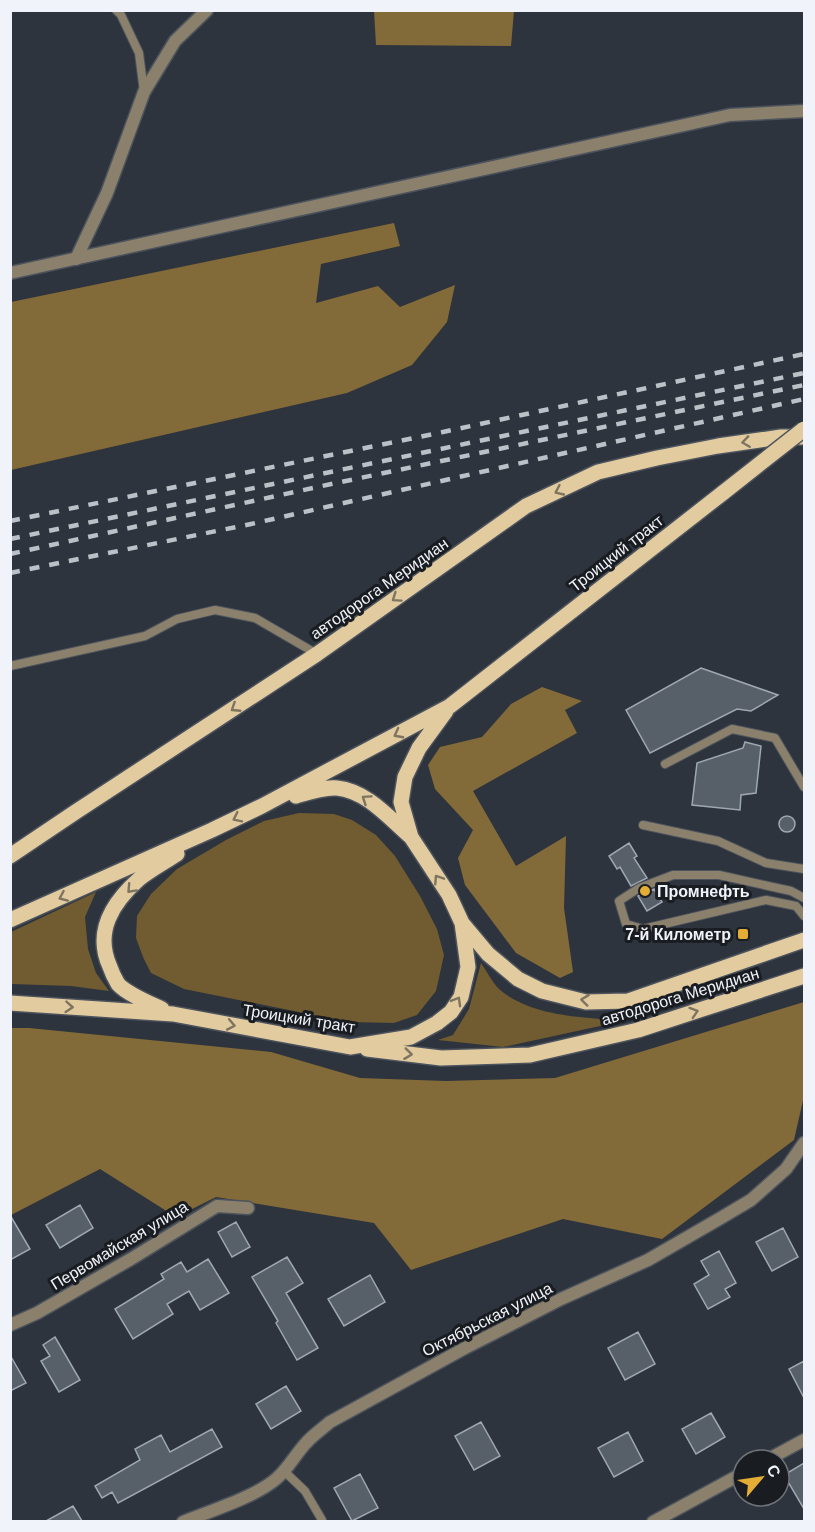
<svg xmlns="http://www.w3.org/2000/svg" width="815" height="1532" viewBox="0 0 815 1532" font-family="Arial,sans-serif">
	<rect width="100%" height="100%" fill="#2d343e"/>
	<path fill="#715b30" d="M299 813 334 814 352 820 376 835 395 856 420 896 437 929 444 955 436 991 417 1015 394 1023 349 1022 184 989 151 973 143 957 136 938 137 916 151 894 177 869 226 840 264 821Z
		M96 892 85 917 88 949 96 973 109 991 71 986 11 984V932Z
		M481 963C486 970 491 980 497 987 528 1017 582 1017 623 1021L503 1047 438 1040 453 1035 469 1009Z"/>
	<path fill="#836a39" d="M374 11H514L511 46 376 45Z
		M394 223 400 246 321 264 316 303 378 286 400 307 455 285 447 322 412 365 347 393 11 470V302Z
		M542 687 582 701 565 710 577 733 473 791 516 866 566 836 564 908 573 972 560 978 516 953 465 885 458 858 473 830 435 789 428 765 440 747 482 737 511 704Z
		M804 1002V1096L794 1140 662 1239 563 1219 411 1270 374 1223 216 1197 176 1217 100 1169 11 1215V1028H29L271 1052 360 1078 446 1081 555 1078Z"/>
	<path fill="#575f69" stroke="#9fa7b3" stroke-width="1.5" d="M701 668 778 695 751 711 737 709 650 753 626 710Z
		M745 742 761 746 756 793 741 795 740 810 692 805 697 763 743 748Z
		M779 824a8 8 0 1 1 16 0a8 8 0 1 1-16 0Z
		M629 843 637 856 634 858 647 878 631 886 620 867 617 869 609 856Z
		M654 889 662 902 647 911 638 896Z
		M80 1205 93 1228 60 1248 46 1225Z
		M10 1215 30 1249 10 1260Z
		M236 1222 250 1247 232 1257 218 1232Z
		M783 1228 798 1257 772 1271 756 1242Z
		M719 1251 736 1283 725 1289 730 1297 708 1309 694 1284 709 1275 701 1261Z
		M287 1257 303 1283 286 1293 318 1348 297 1360 276 1323 278 1321 252 1277Z
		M208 1259 229 1293 200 1310 189 1291 167 1304 173 1314 133 1339 115 1309 164 1279 161 1274 181 1262 187 1272Z
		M370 1275 385 1302 344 1326 328 1299Z
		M638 1332 655 1364 625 1380 608 1348Z
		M55 1337 80 1380 59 1392 41 1361 50 1356 43 1345Z
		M10 1355 26 1383 10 1391Z
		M804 1361V1398L789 1369Z
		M286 1386 301 1411 271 1429 256 1404Z
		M711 1413 725 1437 696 1454 682 1429Z
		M481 1422 500 1456 474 1470 455 1436Z
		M212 1429 222 1447 118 1503 112 1492 102 1498 95 1486 140 1460 135 1449 161 1435 170 1452Z
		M628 1432 643 1461 614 1477 598 1448Z
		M804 1463V1509L784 1475Z
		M360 1474 378 1508 352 1521 334 1488Z
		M73 1506 82 1521H46Z"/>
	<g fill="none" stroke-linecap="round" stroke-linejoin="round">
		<defs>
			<path id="service" d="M116 10 121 15 139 53 144 92
				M10 666 145 636 177 619 215 610 255 618 317 654
				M665 764 732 729 775 738 804 787
				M643 825 718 841 766 863 804 869
				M804 898 791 891 719 875H673L639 888 619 901 626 924 643 929 766 900 796 906 804 916
				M284 1471 305 1491 322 1520"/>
			<path id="minor" d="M76 259 107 193 144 92 175 41 207 10
				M10 273 730 115 804 111
				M10 1325 37 1313 131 1259 217 1206 248 1208
				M767 1460 804 1440
				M183 1522C210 1511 255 1497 276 1479 288 1469 295 1455 306 1443 313 1435 322 1429 330 1422L465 1348 561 1299 648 1260 719 1219 751 1200 786 1169 804 1143
				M653 1522 743 1473"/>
			<path id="primary" d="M296 796C309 792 324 787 337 788 367 791 389 818 411 837
				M10 856 77 811 317 654 526 506 598 472 657 458 718 446 781 437H802
				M10 920 212 830 262 806 450 706 724 492
				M462 923 488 954 518 979 542 991 586 1002 628 1001 804 940
				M10 1003 173 1014 350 1047 411 1037 437 1023 451 1012 461 997 468 967 462 923 449 895 411 837 401 802 405 777 419 748 446 711
				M162 1009C149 1003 127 994 118 984 115 979 112 973 110 967 94 932 112 903 139 879 150 870 165 862 177 854
				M367 1049 441 1058 530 1055 638 1030 804 976"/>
		</defs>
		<use href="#service" stroke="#4c535c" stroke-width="10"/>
		<use href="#minor" stroke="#4c535c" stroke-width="15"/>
		<use href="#primary" stroke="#4c535c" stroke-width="18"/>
		<use href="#service" stroke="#8b806b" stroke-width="8"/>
		<use href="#minor" stroke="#8b806b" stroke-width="12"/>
		<use href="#primary" stroke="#e3cba0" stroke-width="15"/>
		<path stroke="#bcc1c8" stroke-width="4.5" stroke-dasharray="10 10" stroke-linecap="butt" d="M10 521 443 432 804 354
			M10 539 804 373
			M10 554 322 486 804 385
			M10 573 251 524 804 399"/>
		<defs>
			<path id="primary-bridge" d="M724 492 804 429"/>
		</defs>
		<use href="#primary-bridge" stroke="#4c535c" stroke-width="18" stroke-linecap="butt"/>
		<use href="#primary-bridge" stroke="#e3cba0" stroke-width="15"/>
	</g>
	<defs><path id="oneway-chevron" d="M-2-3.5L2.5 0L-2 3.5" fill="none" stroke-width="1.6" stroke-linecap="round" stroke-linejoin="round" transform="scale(1.5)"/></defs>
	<g stroke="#7e7460">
		<use href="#oneway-chevron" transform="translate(746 442) rotate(172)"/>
		<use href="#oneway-chevron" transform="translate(559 491) rotate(155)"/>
		<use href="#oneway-chevron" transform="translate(396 598) rotate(145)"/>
		<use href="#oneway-chevron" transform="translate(235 708) rotate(147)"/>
		<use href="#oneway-chevron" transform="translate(398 734) rotate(152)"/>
		<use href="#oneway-chevron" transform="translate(366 799) rotate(-146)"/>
		<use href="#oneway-chevron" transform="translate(237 818) rotate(154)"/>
		<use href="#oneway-chevron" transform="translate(438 879) rotate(-123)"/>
		<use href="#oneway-chevron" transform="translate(131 889) rotate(133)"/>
		<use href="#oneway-chevron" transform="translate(63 897) rotate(156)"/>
		<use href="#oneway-chevron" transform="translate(585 1000) rotate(-173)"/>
		<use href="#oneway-chevron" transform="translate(457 1001) rotate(-60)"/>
		<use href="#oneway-chevron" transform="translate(69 1007) rotate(4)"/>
		<use href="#oneway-chevron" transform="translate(694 1012) rotate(-18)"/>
		<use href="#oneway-chevron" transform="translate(231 1025) rotate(11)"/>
		<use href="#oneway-chevron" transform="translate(408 1054) rotate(7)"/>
	</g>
	<g fill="#e4ad35" stroke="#191c20" stroke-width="2">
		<circle cx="645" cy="891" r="6"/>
		<rect x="737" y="928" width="12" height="12" rx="3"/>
	</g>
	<g text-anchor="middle" stroke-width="6" stroke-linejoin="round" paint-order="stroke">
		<g font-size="16" fill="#f0f4fa" stroke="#191c20">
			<text transform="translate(616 553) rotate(-38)" y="6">Троицкий тракт</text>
			<text transform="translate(379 588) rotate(-35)" y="6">автодорога Меридиан</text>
			<text transform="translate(680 996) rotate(-17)" y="6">автодорога Меридиан</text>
			<text transform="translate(299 1018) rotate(9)" y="6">Троицкий тракт</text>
			<text transform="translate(119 1245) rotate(-31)" y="6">Первомайская улица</text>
			<text transform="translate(487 1319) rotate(-27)" y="6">Октябрьская улица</text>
		</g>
		<g font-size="16" font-weight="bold" fill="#f0f4fa" stroke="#191c20" text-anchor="start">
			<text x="657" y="897">Промнефть</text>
			<text x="731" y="940" text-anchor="end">7-й Километр</text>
		</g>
	</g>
	<rect width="815" height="1532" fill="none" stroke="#f0f4fa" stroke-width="24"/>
	<g transform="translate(761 1478) rotate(61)"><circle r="28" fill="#191c20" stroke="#6f7277" stroke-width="1.5"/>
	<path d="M0-4.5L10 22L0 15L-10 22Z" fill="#e4ad35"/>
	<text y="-9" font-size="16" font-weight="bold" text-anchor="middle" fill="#f0f4fa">С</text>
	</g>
</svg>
